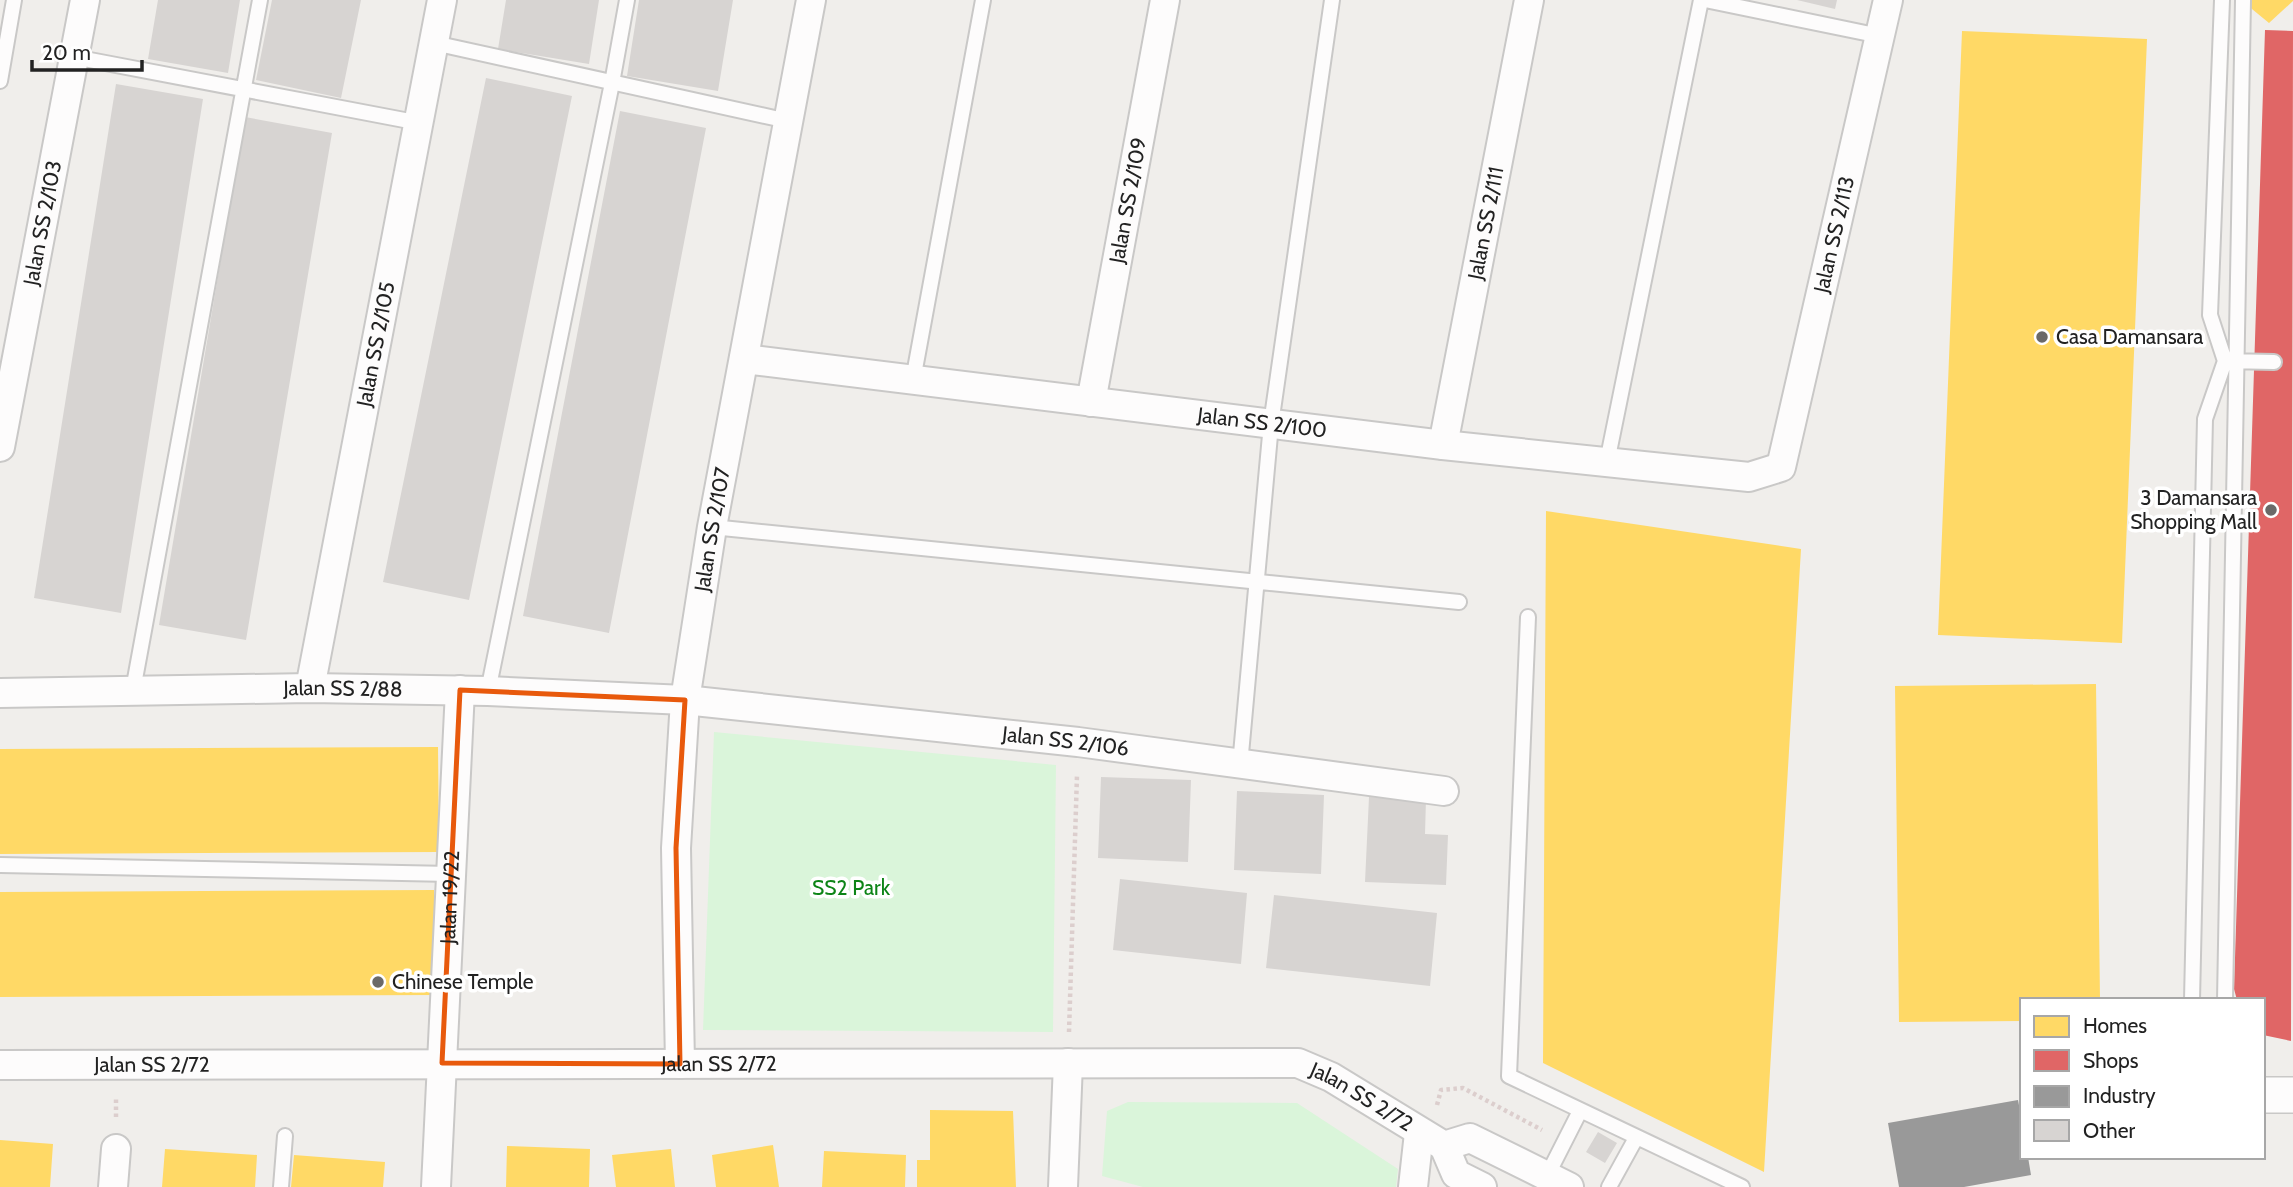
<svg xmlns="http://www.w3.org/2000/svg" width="2293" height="1187" viewBox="0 0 2293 1187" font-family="Cabin,sans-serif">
	<rect width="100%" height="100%" fill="#f0eeeb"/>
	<path fill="#daf5da" d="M714 732 1056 765 1053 1032 703 1030Z
		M1128 1102 1297 1103 1398 1169 1396 1187H1143L1102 1176 1107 1111Z"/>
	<path fill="#ffd966" d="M2241 0H2293V1L2269 23Z
		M1962 31 2147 39 2122 643 1938 635Z
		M1546 511 1801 549 1764 1172 1543 1063Z
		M2096 684 2100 1000H2022V1021L1899 1022 1895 686Z
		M438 747 439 852 0 854V749Z
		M434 890 435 995 0 997V892Z
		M930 1110 1013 1111 1016 1187H917V1160H930Z
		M0 1140 53 1144 50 1187H0Z
		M773 1145 779 1187H716L712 1155Z
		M507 1146 590 1149 589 1187H506Z
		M165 1149 257 1155 255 1187H162Z
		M671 1149 675 1187H616L612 1155Z
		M824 1151 906 1155 905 1187H822Z
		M294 1155 385 1162 383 1187H291Z"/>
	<path fill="#e06666" d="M2265 30 2293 31 2291 1041 2263 1035V1000H2237L2234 989Z"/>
	<path fill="#999" d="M2018 1100 2022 1121V1157H2028L2031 1175 1964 1187H1899L1888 1123Z"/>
	<path fill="#d7d4d2" d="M158 0H240L228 73 148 59Z
		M272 0H361L341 98 256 80Z
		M506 0H599L589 64 498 49Z
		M639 0H733L718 91 627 76Z
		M1797 0H1837L1835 9Z
		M486 78 572 96 469 600 383 582Z
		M116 84 203 99 121 613 34 598Z
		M620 111 706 128 609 633 523 616Z
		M245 117 332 133 246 640 159 625Z
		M1101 777 1191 780 1188 862 1098 858Z
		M1237 791 1324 795 1321 874 1234 870Z
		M1369 797 1426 799 1425 834 1448 835 1446 885 1365 882Z
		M1120 879 1247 893 1241 964 1113 950Z
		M1274 895 1437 913 1430 986 1266 968Z
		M1598 1132 1617 1143 1605 1163 1586 1152Z"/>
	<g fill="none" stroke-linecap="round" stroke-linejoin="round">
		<defs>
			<path id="service" d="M1705 0 1880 36
				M2222 0 2210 315 2225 361
				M434 43 788 121
				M74 57 420 123
				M0 81 14 0
				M913 380 983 0
				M1607 462 1701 0
				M712 527 1459 602
				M1528 617 1509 1076 1742 1187
				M133 690 260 0
				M488 691 612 83 627 0
				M1240 765 1271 424 1332 0
				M0 865 451 874
				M2192 1000 2205 419 2225 361 2274 362
				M2225 1000 2243 0
				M1547 1176 1580 1111
				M281 1187 285 1136
				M1609 1187 1636 1138"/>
			<g id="minor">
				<path id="s1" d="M744 359 1443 445 1749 477 1781 467 1888 0"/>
				<path id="s2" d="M1091 402 1165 0"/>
				<path id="s3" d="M1443 445 1529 0"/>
				<path id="s4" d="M0 447 85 0"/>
				<path id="s5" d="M310 688 442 0"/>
				<path id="s6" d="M0 693 310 688 488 691 685 700 1078 742 1444 791"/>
				<path id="s7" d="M680 1064 676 848 685 700 712 527 811 0"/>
				<path id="s8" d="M0 1065 1298 1063 1331 1077 1444 1146 1470 1138 1569 1187"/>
				<path d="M1444 1146 1456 1174 1482 1187"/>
				<path d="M113 1187 116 1149"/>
				<path id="s9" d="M436 1187 460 690"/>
				<path d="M1063 1187 1068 1063"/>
				<path d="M1413 1187 1419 1133"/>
			</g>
			<path id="tertiary" d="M2263 1095H2293"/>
		</defs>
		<use href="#service" stroke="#c9c8c7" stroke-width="18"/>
		<use href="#minor" stroke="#c9c8c7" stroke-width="32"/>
		<use href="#tertiary" stroke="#c9c8c7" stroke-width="38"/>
		<path stroke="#dccecd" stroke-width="4.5" stroke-dasharray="3.5 3.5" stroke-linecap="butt" d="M1069 1032 1077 775
			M1437 1105 1441 1090 1463 1088 1542 1130
			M116 1117V1097"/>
		<use href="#service" stroke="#fdfcfc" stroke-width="14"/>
		<use href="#minor" stroke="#fdfcfc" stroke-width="28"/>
		<use href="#tertiary" stroke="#fdfcfc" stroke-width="35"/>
	</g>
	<path fill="none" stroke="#e8590c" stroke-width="5" stroke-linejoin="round" d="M460 690 685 700 676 848 680 1064 442 1063Z"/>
	<g fill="#6a6968" stroke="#fff" stroke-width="2.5">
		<circle cx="2042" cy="337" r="7"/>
		<circle cx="2271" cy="510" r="7"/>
		<circle cx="378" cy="982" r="7"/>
	</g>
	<g text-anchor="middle" stroke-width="7" stroke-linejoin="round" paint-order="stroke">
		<g font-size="21" fill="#222" stroke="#fff">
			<text dy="7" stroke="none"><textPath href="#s2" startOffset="205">Jalan SS 2/109</textPath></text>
			<text dy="7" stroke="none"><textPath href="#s3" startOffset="226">Jalan SS 2/111</textPath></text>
			<text dy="7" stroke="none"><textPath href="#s4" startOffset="228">Jalan SS 2/103</textPath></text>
			<text dy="7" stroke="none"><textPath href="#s1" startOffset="1284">Jalan SS 2/113</textPath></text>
			<text dy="7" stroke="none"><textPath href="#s5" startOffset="350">Jalan SS 2/105</textPath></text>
			<text dy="7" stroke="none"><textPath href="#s1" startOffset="522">Jalan SS 2/100</textPath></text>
			<text dy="7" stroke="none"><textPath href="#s7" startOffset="537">Jalan SS 2/107</textPath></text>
			<text dy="7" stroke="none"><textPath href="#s6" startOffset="343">Jalan SS 2/88</textPath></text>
			<text dy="7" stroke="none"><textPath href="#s6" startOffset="1068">Jalan SS 2/106</textPath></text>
			<text dy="7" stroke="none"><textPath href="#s9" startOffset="290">Jalan 19/22</textPath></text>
			<text dy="7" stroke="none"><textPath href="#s8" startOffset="152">Jalan SS 2/72</textPath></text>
			<text dy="7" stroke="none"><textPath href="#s8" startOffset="719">Jalan SS 2/72</textPath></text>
			<text dy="7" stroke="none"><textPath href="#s8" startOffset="1370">Jalan SS 2/72</textPath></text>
		</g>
		<g font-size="21" fill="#222" stroke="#fff" text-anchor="start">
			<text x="2056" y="344">Casa Damansara</text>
			<text x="2257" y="505" text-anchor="end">3 Damansara<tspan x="2257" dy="24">Shopping Mall</tspan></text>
			<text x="392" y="989">Chinese Temple</text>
		</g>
		<g font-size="21" fill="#0c8416" stroke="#fff">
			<text x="851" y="895">SS2 Park</text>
		</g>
	</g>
	<rect x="2020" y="998" width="245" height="161" fill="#ffffff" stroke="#a7a7a7" stroke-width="2"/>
	<rect x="2034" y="1016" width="35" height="21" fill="#ffd966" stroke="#a7a7a7" stroke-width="2"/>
	<text x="2083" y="1033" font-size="21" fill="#222222">Homes</text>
	<rect x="2034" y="1050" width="35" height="21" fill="#e06666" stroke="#a7a7a7" stroke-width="2"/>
	<text x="2083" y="1068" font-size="21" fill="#222222">Shops</text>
	<rect x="2034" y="1086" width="35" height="21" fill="#999999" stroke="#a7a7a7" stroke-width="2"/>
	<text x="2083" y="1103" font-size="21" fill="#222222">Industry</text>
	<rect x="2034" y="1120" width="35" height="21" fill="#d7d4d2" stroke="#a7a7a7" stroke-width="2"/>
	<text x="2083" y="1138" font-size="21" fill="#222222">Other</text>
	<path d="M32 60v10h110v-10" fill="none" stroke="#222222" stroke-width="3.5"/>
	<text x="42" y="60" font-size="21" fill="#222222" stroke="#ffffff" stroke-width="5" paint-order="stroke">20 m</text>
</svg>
